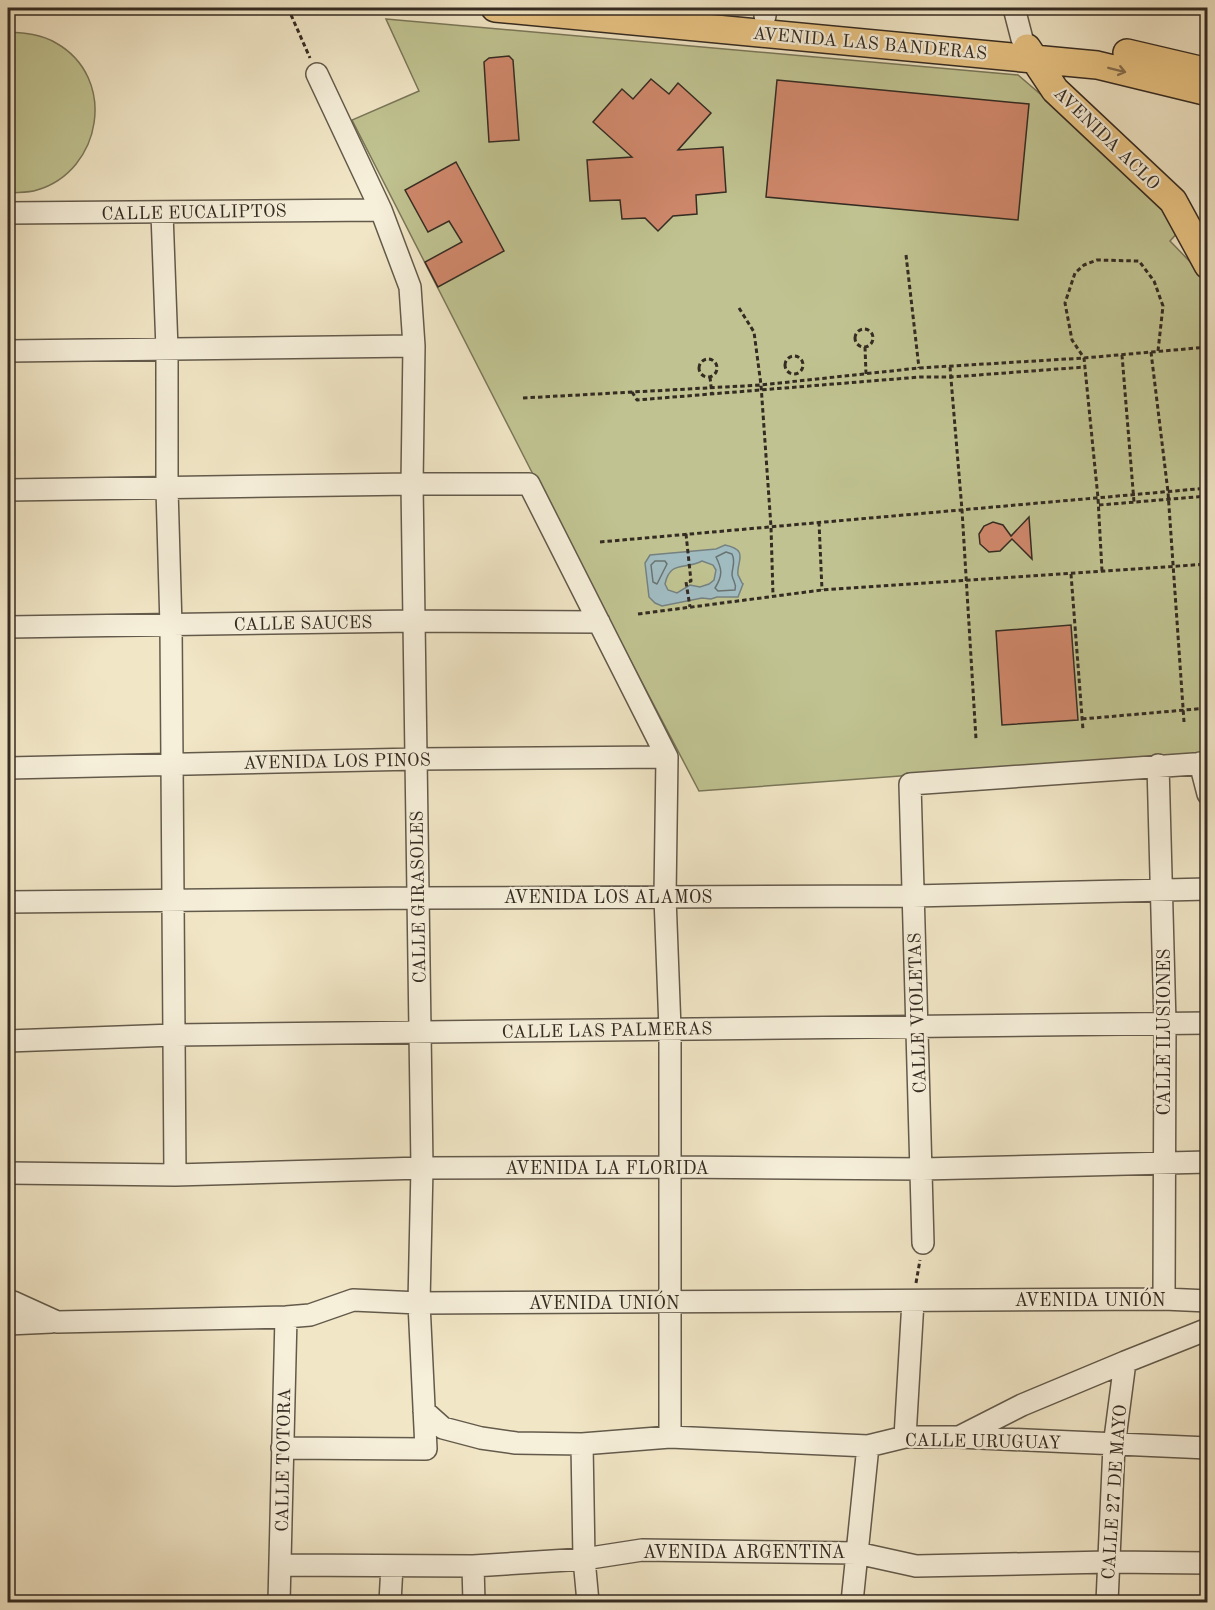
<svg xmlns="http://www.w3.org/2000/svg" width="1215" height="1610" viewBox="0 0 1215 1610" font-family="'Old Standard TT',serif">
	<rect width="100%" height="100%" fill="#f1e6c6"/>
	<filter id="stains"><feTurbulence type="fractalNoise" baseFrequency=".00333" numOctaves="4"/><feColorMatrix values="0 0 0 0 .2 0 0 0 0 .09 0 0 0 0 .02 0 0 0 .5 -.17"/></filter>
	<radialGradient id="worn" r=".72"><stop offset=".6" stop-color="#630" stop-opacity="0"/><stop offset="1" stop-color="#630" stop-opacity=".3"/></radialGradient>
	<path fill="#c0c391" stroke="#7a775a" stroke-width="1.5" d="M386 19 1018 75 1164 200 1179 231 1170 241 1199 271 1207 286V753L699 791 541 490 352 120 419 91Z
		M8 32C25 33 41 34 56 43 118 78 102 171 37 190 28 193 18 192 9 193H8Z"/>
	<path fill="#a1bcc1" stroke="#758281" stroke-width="1.5" fill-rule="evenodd" d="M725 545C750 550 736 562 738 575 739 576 742 584 743 584L738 597H717L711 599 702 598 662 606 655 603 649 597 645 563 650 555 716 549ZM702 561 713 565 716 570 714 580 709 584 700 587 690 585 677 593 668 590 665 584C670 560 685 570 702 561Z"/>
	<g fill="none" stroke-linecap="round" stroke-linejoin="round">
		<path stroke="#6a7472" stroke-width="1.5" d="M726 552 732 554C736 562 732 567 732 575 733 582 737 583 735 590L718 591 715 588C723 575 722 569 716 557Z
			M655 561H665L667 564 657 584 653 582 651 565Z"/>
	</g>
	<path fill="#d0886c" stroke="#342b22" stroke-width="1.5" d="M509 56 513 60 519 140 489 142 484 62 489 58Z
		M651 79 669 94 678 83 711 113 678 150 723 147 726 192 696 195 697 214 673 216 658 231 645 218 622 219 620 200 590 201 587 160 632 157 593 122 622 89 633 99Z
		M777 80 1029 104 1018 220 766 197Z
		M456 162 504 251 438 287 425 262 462 242 449 221 428 232 405 190Z
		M1029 517 1032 559 1012 539 1000 551 989 552 980 544 979 534 984 526 993 522 1003 525 1011 536Z
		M1071 625 1078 720 1002 725 996 631Z"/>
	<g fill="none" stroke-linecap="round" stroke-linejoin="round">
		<defs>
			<path id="minor" d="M1014 8 1022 39
				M765 16V8
				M8 213 381 210
				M162 213 167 349V489L171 626 175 1175
				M8 351 414 346
				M8 490 412 484H529L667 757 665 897 670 1029V1437
				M8 627 414 621 599 622
				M1200 763 1208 794
				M1158 765 1165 1023 1164 1299
				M8 768 417 759 667 757
				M8 902 418 898 913 896 1208 889
				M8 1041 174 1035 1208 1023
				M8 1173 175 1175 422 1168 671 1167 922 1169 1208 1162
				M923 1243 910 784 1208 763
				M8 1302H13L57 1322 286 1317 310 1315 353 1300 419 1303 1164 1299 1208 1301
				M8 1324 52 1322
				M424 1411 443 1428 481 1438 516 1443 582 1444 670 1437 868 1446
				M905 1437 913 1301
				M959 1437 1022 1405 1125 1362
				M582 1444 584 1559 588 1602
				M282 1448 426 1449 419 1303 422 1168 412 484 414 346 410 287 381 210 317 74
				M280 1565 473 1566 584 1559 642 1550 857 1553 916 1566 1108 1562 1208 1563
				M473 1566 474 1602
				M279 1602 286 1317
				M390 1602 392 1566
				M852 1602 868 1446 905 1437H958L1208 1448
				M1107 1602 1114 1446 1125 1362 1208 1329"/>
			<path id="major" d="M495 8 1097 65 1208 92
				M1027 48 1055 90 1173 201 1208 265
				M1127 53 1208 72"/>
		</defs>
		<use href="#minor" stroke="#635a4b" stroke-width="24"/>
		<use href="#major" stroke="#342b22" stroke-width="30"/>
		<path stroke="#342b22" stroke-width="3" stroke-dasharray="4.5 3" stroke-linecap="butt" d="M288 8 310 58
			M906 255 919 368
			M739 308 754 332 761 385 771 527 773 595
			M855 338a9 9 0 1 1 18 0a9 9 0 1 1-18 0Z
			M865 347 866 374
			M1151 352 1168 492 1184 722
			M1122 355 1134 502
			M785 365a9 9 0 1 1 18 0a9 9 0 1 1-18 0Z
			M699 368a9 9 0 1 1 18 0a9 9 0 1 1-18 0Z
			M950 367 962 510 976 739
			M710 377 712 395
			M632 392 637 400 920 377H951L1085 367
			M523 398 761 385 919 368 1084 358 1208 347
			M1099 505 1208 496
			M819 522 822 590
			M686 534 691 581 686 582 690 607
			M600 542 1208 488
			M1102 571 1098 498 1084 358 1072 340 1065 303 1075 273 1084 265 1097 260 1139 261 1154 281 1163 306 1158 351
			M1071 574 1083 730
			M638 614 822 590 1208 564
			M1082 719 1208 708
			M916 1283 920 1260"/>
		<use href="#minor" stroke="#f6efda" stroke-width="21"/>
		<use href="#major" stroke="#e8c383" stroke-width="27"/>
	</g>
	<defs><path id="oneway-shaft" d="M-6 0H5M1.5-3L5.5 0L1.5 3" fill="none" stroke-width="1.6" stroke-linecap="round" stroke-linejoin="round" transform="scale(1.5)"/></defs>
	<use stroke="#856f4e" href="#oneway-shaft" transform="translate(1117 70) rotate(14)"/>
	<g text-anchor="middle" stroke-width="4.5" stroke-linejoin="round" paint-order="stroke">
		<g font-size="18" fill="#342b22" stroke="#f6efda">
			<text transform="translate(870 43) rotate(5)" y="6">AVENIDA LAS BANDERAS</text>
			<text transform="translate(1107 138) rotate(44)" y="6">AVENIDA ACLO</text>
			<text transform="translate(194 212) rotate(-1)" y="6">CALLE EUCALIPTOS</text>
			<text transform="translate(303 623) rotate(-1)" y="6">CALLE SAUCES</text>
			<text transform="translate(337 761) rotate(-1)" y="6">AVENIDA LOS PINOS</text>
			<text transform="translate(418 897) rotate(-91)" y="6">CALLE GIRASOLES</text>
			<text x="608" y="903">AVENIDA LOS ALAMOS</text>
			<text transform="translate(917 1013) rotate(-92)" y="6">CALLE VIOLETAS</text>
			<text transform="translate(607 1030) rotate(-1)" y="6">CALLE LAS PALMERAS</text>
			<text transform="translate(1164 1032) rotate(-90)" y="6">CALLE ILUSIONES</text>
			<text x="607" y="1174">AVENIDA LA FLORIDA</text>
			<text x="1090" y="1306">AVENIDA UNIÓN</text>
			<text x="604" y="1309">AVENIDA UNIÓN</text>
			<text transform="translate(983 1441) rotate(1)" y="6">CALLE URUGUAY</text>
			<text transform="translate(283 1460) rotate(-89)" y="6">CALLE TOTORA</text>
			<text transform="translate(1114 1492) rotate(-86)" y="6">CALLE 27 DE MAYO</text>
			<text x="744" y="1558">AVENIDA ARGENTINA</text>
		</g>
	</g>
	<rect width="1215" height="1610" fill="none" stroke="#f1e6c6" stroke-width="30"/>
	<rect x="9" y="9" width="1197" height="1592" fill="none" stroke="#342b22" stroke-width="3"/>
	<rect x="15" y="15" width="1185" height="1580" fill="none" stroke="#342b22" stroke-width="1.5"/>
	<rect width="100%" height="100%" filter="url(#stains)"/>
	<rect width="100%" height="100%" fill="url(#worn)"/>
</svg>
